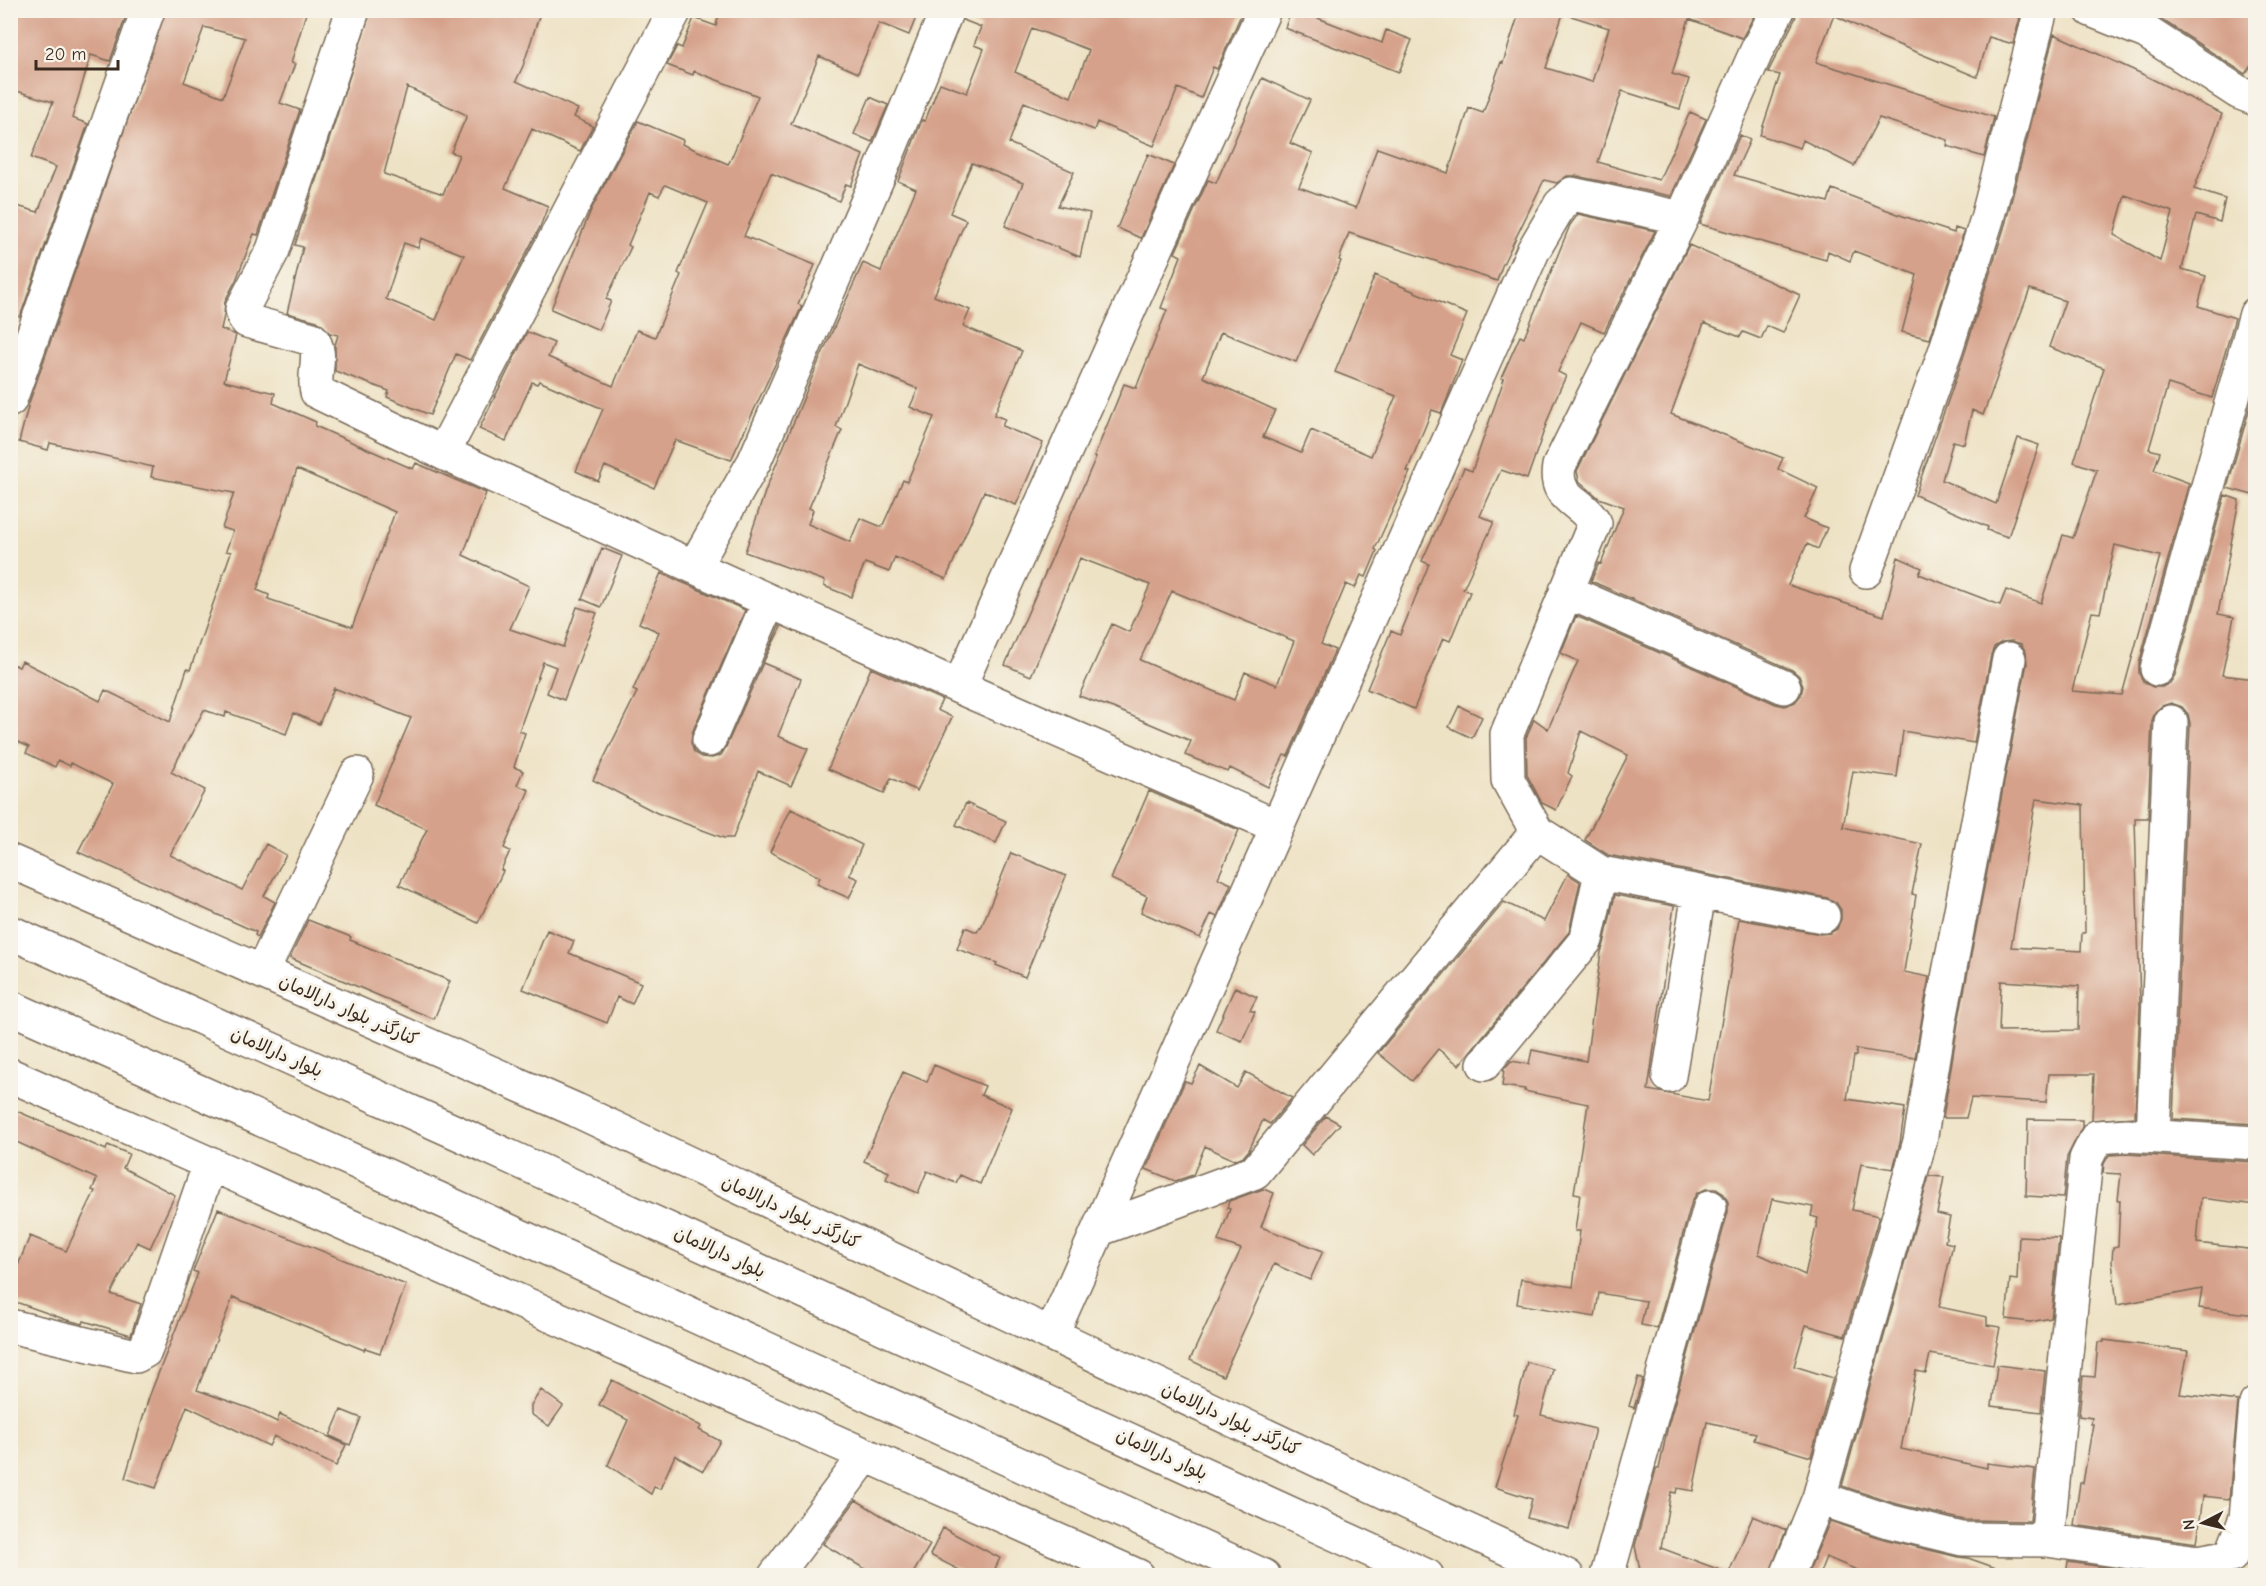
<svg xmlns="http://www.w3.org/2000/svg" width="2266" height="1586" viewBox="0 0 2266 1586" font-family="'Comic Neue','Playpen Sans Arabic',sans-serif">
	<rect width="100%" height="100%" fill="#f7f3e8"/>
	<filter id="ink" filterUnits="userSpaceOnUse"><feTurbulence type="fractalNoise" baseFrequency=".0167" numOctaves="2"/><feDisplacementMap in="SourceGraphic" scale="12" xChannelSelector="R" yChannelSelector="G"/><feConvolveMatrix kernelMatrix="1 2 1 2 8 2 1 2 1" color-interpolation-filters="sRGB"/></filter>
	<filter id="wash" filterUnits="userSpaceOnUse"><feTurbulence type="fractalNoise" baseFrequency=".008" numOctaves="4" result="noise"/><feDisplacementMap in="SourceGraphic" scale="24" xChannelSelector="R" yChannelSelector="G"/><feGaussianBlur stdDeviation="1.35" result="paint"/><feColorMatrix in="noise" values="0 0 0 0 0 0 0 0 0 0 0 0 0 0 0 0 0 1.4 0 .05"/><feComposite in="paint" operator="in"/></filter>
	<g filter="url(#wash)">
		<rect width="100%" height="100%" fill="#eee2c4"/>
		<g id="blocks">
			<path fill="#d6a18a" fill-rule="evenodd" d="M10 10H128L110 61 91 55 72 118 88 124 20 317 10 313V204L38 212 56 167 31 158 53 102 10 89Z
				M166 10H307L291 63 295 64 280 103 300 110 258 235 254 234 236 280 225 301 224 316 221 329 236 335 224 381 275 393 273 403 316 422 315 426 413 469 416 463 486 493 463 555 529 586 510 629 563 647 577 607 597 613 564 700 547 693 556 667 543 662 519 731 525 733 514 767 523 771 517 785 529 790 504 848 510 851 501 870 503 871 478 923 399 885 427 829 374 805 411 718 334 688 319 724 294 713 286 734 226 712 225 717 204 710 171 772 205 790 170 855 242 890 266 844 286 855 264 896 275 902 258 937 255 935 256 932 78 852 113 784 71 763 70 766 58 760 55 767 26 753 29 747 10 738V663L19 667 22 661 100 701 105 690 170 722 187 669 190 670 231 552 226 551 233 531 222 528 234 493 151 477 153 467 50 443 48 450 19 442 29 403ZM204 27 245 38 223 97 184 82ZM297 469 395 512 352 627 268 599 269 595 257 590Z
				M371 10H541L523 66 516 81 578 109 574 117 593 126 580 151 532 129 505 188 548 206 540 227 470 360 456 354 430 415 387 397 389 391 335 371V345L338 335 330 333 317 321 287 313 303 247 295 245ZM407 87 467 115 451 152 459 155 443 194 384 174ZM421 238 464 255 436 320 386 299 404 243 418 248Z
				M720 10H919L909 35 879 23 858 73 819 56 791 124 863 155 851 186 846 184 839 201 771 173 744 236 815 265 798 304 802 306 731 460 675 440 654 488 605 466 598 481 576 471 603 409 539 381 537 384 532 382 506 441 479 429 527 332 554 343 548 357 613 386 637 330 655 337 681 275 678 273 708 203 665 185 659 196 650 192 628 245 631 247 606 299 611 301 599 330 551 309 591 210 638 121 683 140 682 144 728 164 730 161 758 96 694 71 693 75 667 65 677 46 682 48 694 18 716 26Z
				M965 10H1230L1241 15 1217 69 1213 67 1201 98 1178 88 1154 146 1097 122 1094 130 1024 102 1009 143 1074 172 1058 206 1090 213 1080 257 1005 226 1023 183 972 163 950 213 966 220 934 296 970 310 963 326 1022 351 994 415 1005 419 1002 426 1043 443 1016 505 984 491 946 579 895 557 889 572 865 563 851 597 824 586 825 581 745 552 766 489 818 363 863 263 881 271 916 189 898 181 922 120 925 121 940 83 967 93 984 49 974 45 981 27 963 20ZM1032 28 1089 50 1071 97 1015 72ZM858 364 918 389 910 407 934 417 907 482 903 480 882 527 860 518 850 542 808 524 813 510 809 508 842 430 836 427Z
				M1291 10H1321L1318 18 1382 43 1386 30 1412 40 1399 72 1285 28Z
				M1520 10H1564L1546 68 1592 82 1609 28 1568 15 1569 10H1757L1742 38 1689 19 1672 74 1689 79 1680 109 1622 91 1598 162 1659 180 1690 112 1706 119 1671 196 1576 176H1567L1557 183 1544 180 1502 266 1497 281 1349 233 1339 260 1341 261 1296 362 1221 332 1203 377 1275 410 1263 437 1301 453 1311 430 1371 456 1396 396 1335 372 1375 275 1467 314 1450 355 1462 360 1447 399 1441 413 1432 410 1407 471 1410 472 1375 549 1377 551 1366 577 1361 575 1355 588 1346 584 1321 644 1335 650 1288 756 1284 755 1268 787 1230 768 1228 772 1185 755 1191 741 1113 708 1079 696 1112 624 1129 632 1150 585 1080 558 1031 676 1005 665 1096 457H1094L1124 384 1136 388 1167 310 1161 308 1181 256 1175 253 1208 180 1216 183 1262 78 1310 100 1290 143 1313 153 1299 187 1356 208 1377 148 1448 173 1469 108 1483 113 1501 62 1503 63ZM1172 591 1294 641 1277 685 1245 672 1234 700 1140 660Z
				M1797 10H2003L2020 18 2013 44 1989 37 1977 77 1882 38 1834 15 1816 62 1994 117 1984 157 1947 146 1948 140 1879 118 1854 166 1803 140 1800 148 1760 135 1780 75 1768 72 1795 19Z
				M2143 10H2256V59L2245 74 2156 16Z
				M2054 34 2140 73 2222 114 2194 189 2225 199 2220 222 2196 215 2182 269 2206 276 2198 306 2235 318 2212 398 2168 384 2149 449 2160 452 2154 470 2189 483 2139 664V673L2143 682 2153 687H2162L2170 683 2175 675 2225 495 2239 500 2218 614 2234 617 2222 675 2255 679 2251 711H2256V1124L2173 1119 2190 723 2188 714 2182 707 2171 703 2162 706 2155 712 2152 721 2148 818H2135L2140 1006 2135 1117 2092 1120 2094 1074H2049L2046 1102 1971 1098 1966 1118H1943L1958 1023 2027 663 2026 652 2021 644 2012 641 2002 642 1994 647 1991 655 1974 743 1903 731 1897 777 1853 771 1843 827 1922 844 1912 894 1916 895 1904 972 1929 977 1915 1058 1856 1049V1056H1854L1847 1099 1905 1108 1900 1143 1893 1169 1861 1164 1852 1210 1879 1216 1845 1336 1806 1325 1794 1366 1833 1378 1811 1457 1754 1440 1756 1433 1707 1422 1693 1491 1677 1488 1676 1493 1671 1492 1661 1548 1728 1573 1727 1575H1641L1635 1546 1656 1469H1659L1668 1426 1728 1212V1202L1724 1194 1716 1189H1706L1697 1193 1692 1201 1657 1328 1641 1325 1646 1301 1599 1293 1595 1317 1517 1304 1521 1279 1573 1287 1580 1231H1575L1580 1194 1574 1193 1588 1104 1524 1091 1525 1089 1502 1086 1504 1069 1511 1061 1529 1064 1532 1050 1586 1061 1601 952 1604 944 1615 895 1674 906 1648 1090 1708 1101 1739 919 1820 934 1830 933 1837 929 1841 919V910L1836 902 1827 898 1608 855 1585 840 1628 755 1581 731 1568 773 1572 776 1556 810 1542 803 1527 775 1526 738 1534 719 1548 729 1578 661 1561 653 1576 616 1776 704 1785 706 1795 702 1801 695 1803 686 1799 676 1792 670 1591 581 1599 563 1601 564 1624 507 1599 498 1579 481 1577 471 1689 245 1800 295 1783 333 1767 326 1761 339 1743 332 1740 337 1704 323 1671 414 1783 458 1778 469 1818 488 1804 518 1827 528 1818 549 1807 544 1788 585 1884 616 1898 557 1922 568 1919 574 2000 605 2006 590 2041 603 2063 535 2073 538 2097 470 2074 462 2104 368 2049 347 2065 301 2030 289 1983 415 1972 410 1964 444 1953 441 1942 480 1996 504 2018 438 2039 445 2008 537 1987 530 1988 527 1915 495 1964 355 2005 225ZM2125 195 2173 212 2160 261 2114 235ZM2115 545 2160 556 2122 695 2072 691 2092 612 2100 613ZM2036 799 2083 805 2085 933H2082L2081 951 2011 947ZM2001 981 2079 986 2078 1030 1999 1031ZM1772 1199 1813 1207 1811 1216 1818 1218 1805 1275 1759 1254Z
				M870 97 888 105 872 142 854 134Z
				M1740 135 1750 140 1734 175 1828 202 1832 189 1903 216 1954 233 1955 228 1964 231 1930 339 1902 332 1917 275 1854 251 1850 261 1828 251 1826 260 1700 224Z
				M1148 154 1174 165 1141 238 1117 228Z
				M1578 214 1655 231 1604 332 1581 322 1558 372 1566 376 1554 402 1527 479 1501 470 1480 516 1494 522 1463 589 1470 592 1450 641 1443 638 1414 709 1367 689 1391 631 1400 635 1429 564 1422 561 1464 468 1472 471 1504 379 1501 378 1520 336 1524 338 1570 225Z
				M2253 396H2256V496L2227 488Z
				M602 548 622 556 601 607 582 599Z
				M661 573 745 610 692 733 691 743 694 752 701 757 712 758 721 755 726 747 779 626 781 627 763 663 801 679 778 736 808 749 791 786 758 771 733 838H724L657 813 593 780 637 692 633 690 659 632 639 623Z
				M871 668 942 700 937 710 952 717 917 791 891 778 884 793 828 769Z
				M1459 706 1482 717 1472 738 1449 727Z
				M1149 791 1239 830 1218 878 1231 884 1217 917 1211 914 1200 938 1141 912 1147 896 1111 879Z
				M966 803 1006 821 996 843 956 825Z
				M791 809 862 845 849 875 858 879 849 898 817 884 820 877 770 852Z
				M1011 853 1066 876 1025 977 996 965 997 963 957 949 965 927 977 932 980 927 981 928Z
				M1568 874 1580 882 1569 932 1459 1065 1438 1049 1412 1081 1378 1053 1504 902 1544 921Z
				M308 920 351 937 350 940 450 981 434 1019 290 958Z
				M547 930 574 941 569 953 641 983 632 1004 617 997 607 1023 523 989Z
				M1235 987 1257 997 1250 1010 1255 1012 1242 1041 1216 1030Z
				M934 1065 985 1086 981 1095 1012 1108 980 1184 960 1175 956 1183 927 1171 918 1193 886 1179 889 1172 864 1161 903 1072 927 1082Z
				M1200 1066 1237 1088 1246 1072 1292 1098 1270 1124 1263 1120 1249 1150 1244 1156 1234 1160 1205 1146 1193 1175 1175 1181 1146 1169 1185 1081 1191 1083Z
				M10 1108 106 1150 108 1145 129 1154 123 1168 175 1195 150 1248 137 1242 111 1294 141 1304 131 1335 84 1321 83 1324 67 1320 10 1300V1285L30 1236 66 1251 95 1191 92 1190 97 1179 10 1139Z
				M1326 1116 1340 1124 1312 1155 1302 1145Z
				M2028 1119 2082 1120V1127L2067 1157 2063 1198 2026 1196Z
				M2127 1154 2256 1162V1205L2201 1198 2197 1243 2256 1250V1315L2199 1308 2202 1289 2117 1305 2112 1261 2113 1247 2118 1246 2120 1200H2118L2121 1174 2103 1173 2104 1164 2109 1155Z
				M1929 1176 1944 1177 1937 1214 1950 1217 1945 1242 1953 1244 1939 1307 1987 1317V1325L2000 1327 1993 1365 1930 1354 1926 1373 1916 1371 1901 1449 1987 1468V1463L2035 1469 2030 1521 1964 1520 1893 1503 1842 1486Z
				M1263 1189 1274 1193 1261 1227 1323 1251 1310 1280 1274 1264 1223 1376 1190 1360 1241 1249 1218 1241 1230 1209 1227 1208 1229 1201Z
				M218 1209 406 1285 380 1353 365 1348 364 1350 233 1297 197 1390 251 1409 277 1422 280 1414 346 1445 336 1466 274 1436 269 1446 187 1406 156 1488 125 1478 149 1397 198 1273 193 1271Z
				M2019 1236 2059 1238 2051 1318 2030 1322 2006 1319 2010 1279 2017 1280Z
				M2104 1340 2188 1351 2180 1394 2238 1401 2229 1499 2203 1496 2197 1543 2074 1525 2080 1483H2083L2093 1424H2091L2092 1418 2079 1416 2083 1376 2095 1377 2098 1342H2104Z
				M1527 1362 1553 1369 1541 1415 1595 1429 1569 1529 1527 1518 1532 1499 1495 1487 1518 1415 1514 1414Z
				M1997 1365 2045 1371 2041 1412 1992 1406Z
				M1638 1377 1643 1379 1634 1408 1629 1406Z
				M612 1380 701 1426 699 1430 720 1441 703 1471 675 1455 660 1489 654 1487 651 1494 608 1465 628 1420 599 1405Z
				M541 1390 563 1406 549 1426 531 1414V1405Z
				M341 1410 361 1418 350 1445 330 1436Z
				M856 1500 930 1545 912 1575H875L823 1544Z
				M1753 1516 1786 1530 1769 1575H1728Z
				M1830 1521 1884 1539 1958 1557 1968 1558 2010 1573 2009 1575H1869L1826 1557 1819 1575H1807Z
				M943 1528 1000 1558 992 1575H969L930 1555Z
				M2068 1562 2161 1575H2066Z"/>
		</g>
	</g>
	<g filter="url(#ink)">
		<use href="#blocks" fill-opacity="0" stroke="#7a6a58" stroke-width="1.5"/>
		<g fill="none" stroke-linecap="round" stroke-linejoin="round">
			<defs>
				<path id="minor" d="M353 10 273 250 242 309 244 317 247 321 312 339C324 354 312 374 317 392L443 453 959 687 1276 826
					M1778 10 1758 48 1682 218 1559 466C1553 500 1581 499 1595 523L1507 734 1508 780 1537 832 1601 873 1823 916
					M2091 10 2146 32 2238 92 2256 99
					M10 400 148 10
					M443 453 675 10
					M694 567 754 462 881 170 947 10
					M1866 571 1946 349 1987 219 2041 10
					M1566 591 1784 687
					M2157 669 2256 314
					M959 687 1264 10
					M709 740 769 601
					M10 861 576 1110 1432 1514 1567 1576
					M262 972 357 774
					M1484 1064 1586 940 1601 873
					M10 1075 1138 1576
					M1669 1076 1699 893
					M2153 1136 2171 722
					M1100 1229 1255 1172 1537 832
					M10 1326 136 1356 145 1351 210 1163
					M1052 1334 1533 251 1560 205 1572 194 1682 218
					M1819 1498 1888 1521 1962 1539 2047 1540 2198 1562 2231 1556 2246 1518 2256 1404
					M2047 1540 2086 1159 2097 1137 2127 1135 2256 1143
					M775 1576 866 1455
					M1607 1576 1710 1207
					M1787 1576 1819 1498 1920 1141 1940 1020 2009 659"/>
				<path id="major" d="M10 932 460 1134 1427 1576
					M10 1007 441 1200 1264 1576"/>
			</defs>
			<use href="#minor" stroke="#7a6a58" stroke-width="36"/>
			<use href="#major" stroke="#7a6a58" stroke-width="36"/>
			<use href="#minor" stroke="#fff" stroke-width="33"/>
			<use href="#major" stroke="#fff" stroke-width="33"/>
		</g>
	</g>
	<g text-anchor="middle" stroke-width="6" stroke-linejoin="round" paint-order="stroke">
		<g font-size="18" fill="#3b2a1e" stroke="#f7f3e8">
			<text transform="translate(349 1010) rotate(24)" y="6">کنارگذر بلوار دارالامان</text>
			<text transform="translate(277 1052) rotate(24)" y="6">بلوار دارالامان</text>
			<text transform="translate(791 1212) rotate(25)" y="6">کنارگذر بلوار دارالامان</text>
			<text transform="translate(720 1252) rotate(25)" y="6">بلوار دارالامان</text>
			<text transform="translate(1231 1419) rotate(25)" y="6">کنارگذر بلوار دارالامان</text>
			<text transform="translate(1162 1454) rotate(25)" y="6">بلوار دارالامان</text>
		</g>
	</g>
	<rect width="2266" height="1586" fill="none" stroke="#f7f3e8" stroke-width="36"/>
	<g transform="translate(2203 1523) rotate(263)" stroke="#f7f3e8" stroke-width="4.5" paint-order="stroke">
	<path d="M0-4.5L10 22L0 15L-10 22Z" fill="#3b2a1e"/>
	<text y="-9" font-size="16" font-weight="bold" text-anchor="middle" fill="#3b2a1e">N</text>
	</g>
	<path d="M36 60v9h82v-9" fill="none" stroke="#3b2a1e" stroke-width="3"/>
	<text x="45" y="60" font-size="18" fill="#3b2a1e" stroke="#f7f3e8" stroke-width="4.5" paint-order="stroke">20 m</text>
</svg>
